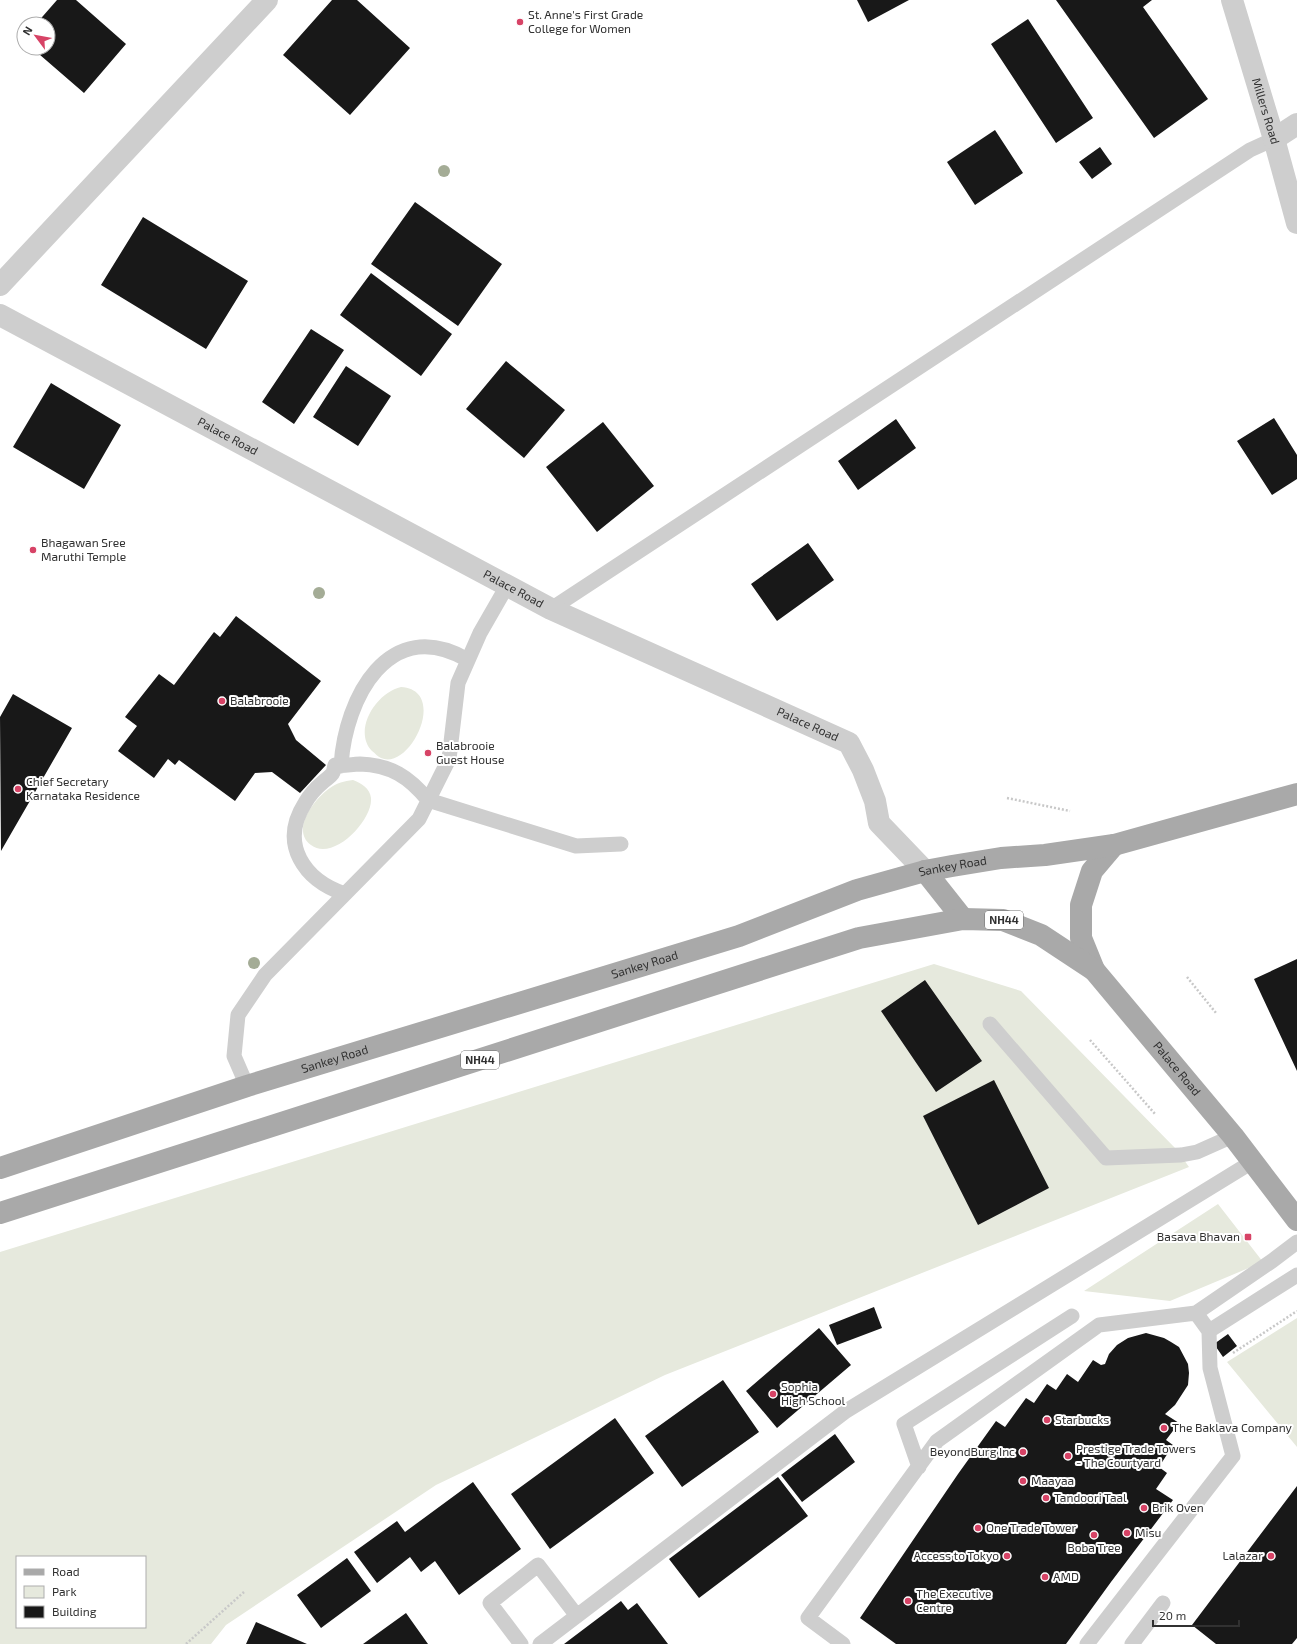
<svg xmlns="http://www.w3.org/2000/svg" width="1297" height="1644" viewBox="0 0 1297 1644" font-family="'Exo 2',sans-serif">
	<rect width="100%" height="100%" fill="#fff"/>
	<path fill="#e6e9dd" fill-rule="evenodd" d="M401 687C449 690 410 771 381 758 378 757 375 753 372 751 352 730 377 692 401 687Z
		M353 780C361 783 370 788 371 798 373 820 333 862 311 845 290 830 315 798 330 788 337 783 344 781 353 780Z
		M934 964 1021 991 1177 1150 1189 1167 665 1375 436 1485 226 1625 211 1644H0V1252ZM17 1557H145V1627H17Z
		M1218 1204 1263 1262 1170 1301 1084 1291Z
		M1297 1318V1447L1227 1362Z"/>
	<path fill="#181818" d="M57 0H76L126 44 84 93 32 48H48V24H36Z
		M332 0H357L410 48 350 115 283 55Z
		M857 0H909L868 22Z
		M1056 0H1152L1143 7 1208 99 1154 138Z
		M1028 19 1093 118 1056 143 991 44Z
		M995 130 1023 173 975 205 947 162Z
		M1100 147 1112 164 1092 179 1079 162Z
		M415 202 502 264 458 326 371 264Z
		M143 217 248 281 206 349 101 285Z
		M371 273 452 334 421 376 340 315Z
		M311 329 344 350 294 424 262 402Z
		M506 361 565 410 524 458 466 409Z
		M346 366 391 396 358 446 313 417Z
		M51 383 121 425 84 489 13 447Z
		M1274 418 1297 455V479L1272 495 1237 441Z
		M896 419 916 448 858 490 838 461Z
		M603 422 654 486 597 532 546 467Z
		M808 543 834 580 777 621 751 584Z
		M236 616 321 681 288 724 296 740 326 765 300 793 272 772 255 773 235 801 179 760 175 765 168 759 154 778 118 751 137 726 125 717 159 674 174 685 214 632 220 637Z
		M13 694 72 728 1 851 0 717Z
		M1297 959V1071L1254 979Z
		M925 980 982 1061 936 1092 881 1011Z
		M994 1080 1049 1188 978 1225 923 1116Z
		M874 1307 882 1328 837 1345 829 1325Z
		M819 1328 851 1365 777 1428 746 1391Z
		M1146 1333 1164 1338 1171 1342 1179 1347 1188 1364 1189 1373 1188 1385 1175 1405 1165 1414 1179 1423 1166 1440 1173 1445 1159 1467 1167 1473 1156 1489 1173 1500 1111 1582 1066 1644H896L860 1618 958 1474 996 1421 1005 1427 1026 1398 1034 1403 1047 1384 1056 1390 1067 1374 1078 1382 1093 1360 1101 1365 1105 1364 1109 1354 1117 1345 1128 1338Z
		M1228 1334 1237 1346 1223 1357 1214 1344Z
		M723 1380 759 1432 682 1487 645 1436Z
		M615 1418 654 1473 550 1549 511 1494Z
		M835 1434 855 1462 802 1502 781 1475Z
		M778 1477 808 1516 699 1598 669 1559Z
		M473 1482 521 1549 459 1595 435 1561 421 1572 410 1557 377 1583 354 1552 397 1521 405 1532Z
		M1297 1486V1638L1292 1644H1216L1192 1625Z
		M347 1558 371 1591 321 1628 297 1595Z
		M621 1601 628 1610 637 1603 668 1644H564Z
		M406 1613 428 1644H363Z
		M256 1622 307 1644H246Z"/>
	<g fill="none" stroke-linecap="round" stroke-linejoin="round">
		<path stroke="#c8c8c8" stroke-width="2.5" stroke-dasharray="2 2" stroke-linecap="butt" d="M1007 798 1070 811
			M1187 977 1216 1013
			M1090 1040 1156 1115
			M1233 1353 1297 1311
			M186 1644 244 1592"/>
		<path stroke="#cecece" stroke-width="15" d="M551 609 1250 150 1274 139
			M341 766C345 698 389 614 468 660
			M345 894C304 880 279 844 305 803 309 796 317 787 323 782 326 779 330 777 332 774 334 772 334 768 335 765 343 767 351 764 360 764 391 765 409 777 428 800L576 846 621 844
			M990 1024 1106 1158 1181 1155 1197 1152 1233 1136
			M247 1086 234 1056 238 1015 265 975 419 819 449 759 458 683 480 633 507 586
			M1209 1331 1297 1275
			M919 1467 904 1424 1072 1316
			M521 1644 490 1603 538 1565 577 1616
			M540 1644 846 1411 1252 1162
			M843 1644 808 1618 937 1441 1099 1325 1196 1313 1272 1261 1297 1242
			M1087 1644 1233 1456 1210 1368 1209 1331 1196 1313
			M1132 1644 1163 1603"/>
		<path stroke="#cecece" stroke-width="22" d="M0 285 267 0"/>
		<g stroke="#cecece" stroke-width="22">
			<path id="s1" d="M1232 0 1274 139 1297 223"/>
			<path d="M1274 139 1297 124"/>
			<path id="s2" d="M0 315 551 609 849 743 863 770 875 801 879 823 925 871"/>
		</g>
		<g stroke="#a9a9a9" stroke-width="22">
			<path d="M925 871 963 919"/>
			<path d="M1094 970 1081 938V905L1092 871 1114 845"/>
			<path id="s3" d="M0 1168 247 1086 739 936 857 890 925 871 952 866 1001 858 1045 855 1114 845 1297 794"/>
			<path id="s4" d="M0 1213 859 938 963 919 1003 920 1041 935 1094 970 1233 1136 1297 1220"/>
		</g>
	</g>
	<g fill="#a4ac96">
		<circle cx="444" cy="171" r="6"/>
		<circle cx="319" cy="593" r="6"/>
		<circle cx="254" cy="963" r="6"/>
	</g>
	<g fill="#d74366" stroke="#fff" stroke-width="1.5">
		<circle cx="520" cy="22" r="4"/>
		<circle cx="33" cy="550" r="4"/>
		<circle cx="222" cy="701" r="4"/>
		<circle cx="428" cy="753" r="4"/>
		<circle cx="18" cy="789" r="4"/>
		<rect x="1244" y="1233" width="8" height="8" rx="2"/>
		<circle cx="773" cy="1394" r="4"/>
		<circle cx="1047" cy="1420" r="4"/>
		<circle cx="1164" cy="1428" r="4"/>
		<circle cx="1023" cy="1452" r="4"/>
		<circle cx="1068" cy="1456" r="4"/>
		<circle cx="1023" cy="1481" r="4"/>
		<circle cx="1046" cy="1498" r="4"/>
		<circle cx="1144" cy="1508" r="4"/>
		<circle cx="978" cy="1528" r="4"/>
		<circle cx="1127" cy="1533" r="4"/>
		<circle cx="1094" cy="1535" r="4"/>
		<circle cx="1007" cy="1556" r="4"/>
		<circle cx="1271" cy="1556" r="4"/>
		<circle cx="1045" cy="1577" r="4"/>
		<circle cx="908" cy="1601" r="4"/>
	</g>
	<g text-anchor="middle" stroke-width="4" stroke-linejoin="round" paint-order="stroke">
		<g fill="#fff" stroke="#6f6f6f" stroke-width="1">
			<rect x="985" y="911" width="38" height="18" rx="3"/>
			<rect x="461" y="1051" width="38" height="18" rx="3"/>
		</g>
		<g font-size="11" font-weight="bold" fill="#313131">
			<text x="1004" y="924">NH44</text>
			<text x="480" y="1064">NH44</text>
		</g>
		<g font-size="12" fill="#313131" stroke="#fff" text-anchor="start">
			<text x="528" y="19">St. Anne's First Grade<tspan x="528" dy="14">College for Women</tspan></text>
			<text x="41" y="547">Bhagawan Sree<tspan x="41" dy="14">Maruthi Temple</tspan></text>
			<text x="230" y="705">Balabrooie</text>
			<text x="436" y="750">Balabrooie<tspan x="436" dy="14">Guest House</tspan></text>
			<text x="26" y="786">Chief Secretary<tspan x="26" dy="14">Karnataka Residence</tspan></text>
			<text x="1240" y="1241" text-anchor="end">Basava Bhavan</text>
			<text x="781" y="1391">Sophia<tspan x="781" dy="14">High School</tspan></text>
			<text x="1055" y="1424">Starbucks</text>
			<text x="1172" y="1432">The Baklava Company</text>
			<text x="1076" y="1453">Prestige Trade Towers<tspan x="1076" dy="14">- The Courtyard</tspan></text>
			<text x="1015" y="1456" text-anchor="end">BeyondBurg Inc</text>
			<text x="1031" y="1485">Maayaa</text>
			<text x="1054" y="1502">Tandoori Taal</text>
			<text x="1152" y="1512">Brik Oven</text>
			<text x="986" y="1532">One Trade Tower</text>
			<text x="1135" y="1537">Misu</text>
			<text x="1094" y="1552" text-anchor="middle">Boba Tree</text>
			<text x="999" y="1560" text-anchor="end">Access to Tokyo</text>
			<text x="1263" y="1560" text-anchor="end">Lalazar</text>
			<text x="1053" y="1581">AMD</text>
			<text x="916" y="1598">The Executive<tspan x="916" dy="14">Centre</tspan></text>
		</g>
		<g font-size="12" fill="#313131" stroke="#fff">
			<text dy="4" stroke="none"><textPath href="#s1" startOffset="116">Millers Road</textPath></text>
			<text dy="4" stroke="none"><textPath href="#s2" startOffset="258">Palace Road</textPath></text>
			<text dy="4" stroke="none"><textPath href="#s2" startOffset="582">Palace Road</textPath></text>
			<text dy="4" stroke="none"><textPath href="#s2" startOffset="906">Palace Road</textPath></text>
			<text dy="4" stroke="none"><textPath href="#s3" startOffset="1000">Sankey Road</textPath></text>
			<text dy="4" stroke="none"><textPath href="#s3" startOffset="676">Sankey Road</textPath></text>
			<text dy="4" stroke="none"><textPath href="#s3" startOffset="352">Sankey Road</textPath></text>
			<text dy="4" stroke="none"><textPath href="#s4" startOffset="1281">Palace Road</textPath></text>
		</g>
	</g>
	<rect x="16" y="1556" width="130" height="72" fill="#ffffff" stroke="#adadad"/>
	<rect x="24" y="1569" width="20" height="6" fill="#a9a9a9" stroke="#adadad"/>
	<text x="52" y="1576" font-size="12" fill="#313131">Road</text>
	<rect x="24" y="1586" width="20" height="12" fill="#e6e9dd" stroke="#adadad"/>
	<text x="52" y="1596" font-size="12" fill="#313131">Park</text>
	<rect x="24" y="1606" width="20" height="12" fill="#181818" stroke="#adadad"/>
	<text x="52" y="1616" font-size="12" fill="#313131">Building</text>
	<g transform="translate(36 36) rotate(302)"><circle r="19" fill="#ffffff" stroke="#adadad"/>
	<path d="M0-3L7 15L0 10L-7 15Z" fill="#d74366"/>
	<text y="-6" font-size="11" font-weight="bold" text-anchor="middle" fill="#313131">N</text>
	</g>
	<path d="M1153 1620v6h86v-6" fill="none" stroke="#313131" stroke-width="2"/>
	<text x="1159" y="1620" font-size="12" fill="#313131" stroke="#ffffff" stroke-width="3" paint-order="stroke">20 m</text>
</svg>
